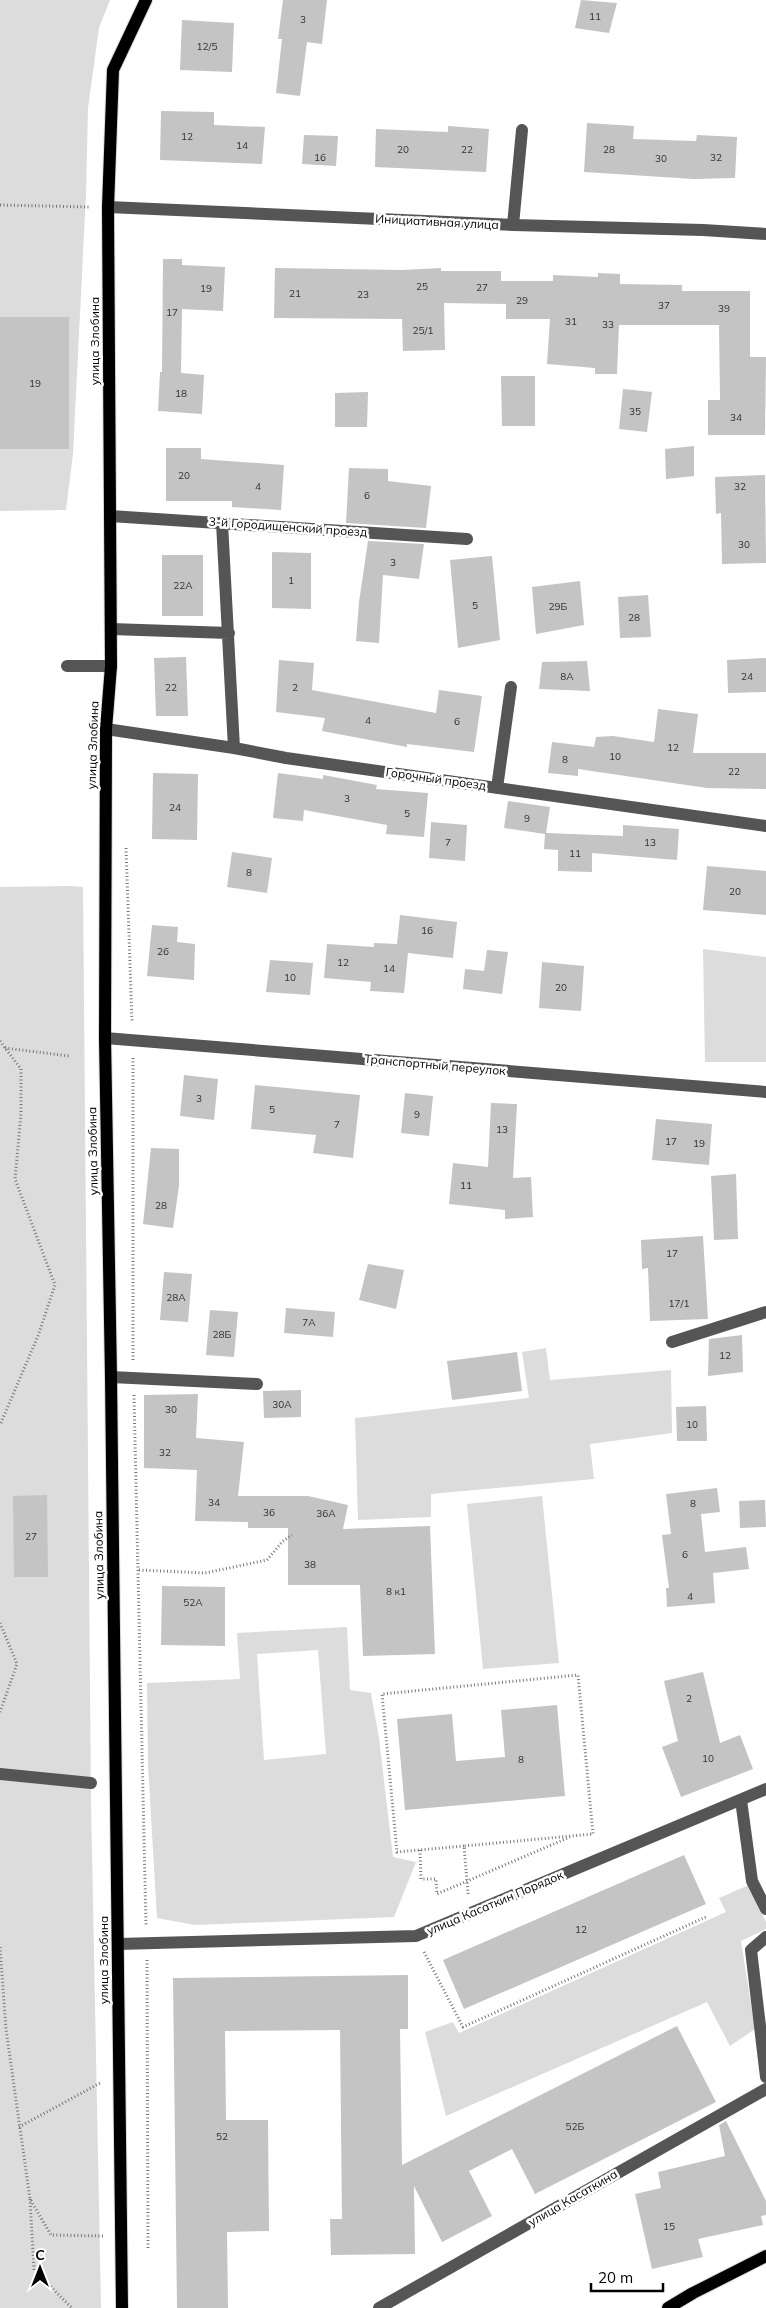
<svg xmlns="http://www.w3.org/2000/svg" width="766" height="2308" viewBox="0 0 766 2308" font-family="Mulish,sans-serif">
	<rect width="100%" height="100%" fill="#fff"/>
	<path fill="#dcdcdc" fill-rule="evenodd" d="M0 0H110L99 28 88 108 86 194 73 454 66 510 0 511Z
		M70 886 83 887 91 1801 101 2308H0V887Z
		M703 949 766 957V1062H705Z
		M546 1348 550 1380 671 1370 672 1433 590 1444 594 1479 431 1494V1517L358 1520 355 1418 529 1398 522 1352Z
		M542 1496 559 1663 483 1669 467 1504Z
		M347 1627 350 1690 371 1693 379 1738 393 1857 416 1862 394 1917 195 1925 157 1918 148 1765 147 1683 240 1679 237 1633ZM318 1650 326 1754 264 1760 257 1654Z
		M749 1885 766 1922V1929L741 1941 755 2029 730 2046 707 2002 446 2116 425 2032 453 2022 459 2033 726 1912 719 1898Z"/>
	<path fill="#c4c4c4" d="M283 0H327L322 44 307 42 300 96 276 93 282 39H278Z
		M581 0 617 3 609 33 575 28Z
		M182 20 234 23 232 72 180 70Z
		M161 111 214 112V125L265 127 262 164 160 160Z
		M587 123 634 126 633 139 696 141 697 135 737 137 735 178 694 179 584 172Z
		M448 126 489 129 486 172 375 167 376 129 448 132Z
		M304 135 338 136 336 166 302 164Z
		M163 259H182V265L225 267 223 311 182 309 181 373 204 375 202 414 158 411 160 372H162Z
		M275 268 402 270 441 268V271H501V281H553V275L598 277V273L620 274V284L682 285V291H750V357H766L765 435H708V400H720L719 325H619L617 374H595V368L547 364 550 319H506V304L444 303 445 350 403 351 402 319 274 318Z
		M0 317H69V449H0Z
		M501 376H535V426H502Z
		M623 389 652 392 647 432 619 429Z
		M368 392 367 427H335V393Z
		M694 446V476L666 479 665 449Z
		M166 448H201V459L284 465 281 510 232 507V501H166Z
		M349 468 388 469V481L431 486 426 528 346 523Z
		M765 475 766 563 722 564 721 513 716 514 715 477Z
		M368 541 424 544 419 579 383 575 379 643 356 641 359 602Z
		M272 552 311 553V609L272 608Z
		M162 555H203V616H162Z
		M492 556 500 640 458 648 450 560Z
		M580 581 584 625 536 634 532 587Z
		M648 595 651 637 620 638 618 597Z
		M186 657 188 716H156L154 658Z
		M766 658V692L728 693 727 660Z
		M279 660 314 663 312 690 436 713 439 690 482 696 474 752 407 744V747L322 731 325 718 276 712Z
		M587 661 590 691 539 689 542 662Z
		M658 709 698 714 693 753H766V789L707 788 578 769V776L548 773 552 742 594 747 596 737 613 736 654 742Z
		M153 773 198 774 197 840 152 839Z
		M278 773 323 779V775L377 785 376 789 428 793 424 837 386 834 387 825 304 810 303 821 273 818Z
		M508 801 550 807 546 833 623 836V825L679 829 677 860 592 853V872L558 871V850L544 849 545 834 504 828Z
		M431 822 467 825 465 861 429 858Z
		M232 852 272 858 267 893 227 887Z
		M707 866 766 871V915L703 910Z
		M400 915 457 922 453 958 408 953 404 993 370 991 371 982 324 978 327 944 374 947V943L397 944Z
		M152 925 178 927 177 942 195 944 194 980 147 976Z
		M487 950 508 952 502 994 463 989 465 969 484 971Z
		M270 960 313 963 310 995 266 992Z
		M542 962 584 966 581 1011 539 1008Z
		M184 1075 218 1079 214 1120 180 1116Z
		M255 1085 360 1095 353 1158 313 1153 316 1135 251 1129Z
		M405 1093 433 1096 429 1136 401 1133Z
		M491 1103 517 1104 513 1178 531 1177 533 1217 505 1219V1210L449 1204 453 1163 488 1167Z
		M656 1119 712 1124 709 1165 652 1160Z
		M151 1148 179 1149V1186L173 1228 143 1224Z
		M736 1174 738 1239 714 1240 711 1176Z
		M703 1236 708 1319 650 1321 648 1268 642 1269 641 1240Z
		M368 1264 404 1270 396 1309 359 1300Z
		M164 1272 192 1274 188 1322 160 1320Z
		M286 1308 335 1312 333 1337 284 1333Z
		M210 1310 238 1312 234 1357 206 1355Z
		M742 1335 743 1372 708 1376 709 1339Z
		M517 1352 522 1391 452 1400 447 1361Z
		M301 1390V1417L264 1418 263 1391Z
		M198 1394 196 1438 244 1442 238 1496H308L348 1505 343 1529 430 1526 435 1654 363 1656 360 1585H288V1528H248V1522L195 1521 197 1470 144 1468V1395Z
		M706 1406 707 1441H677L676 1407Z
		M717 1488 720 1512 701 1514 705 1552 746 1547 749 1569 713 1573 715 1603 667 1607 666 1588H669L662 1535 671 1534 666 1494Z
		M47 1495 48 1577H14L13 1496Z
		M765 1500 766 1527 740 1528 739 1501Z
		M162 1586 225 1587V1646L161 1645Z
		M703 1672 720 1743 740 1735 753 1769 681 1797 662 1747 678 1741 664 1681Z
		M557 1705 565 1796 405 1810 397 1719 452 1714 456 1761 505 1757 501 1710Z
		M684 1855 706 1904 464 2009 443 1960Z
		M408 1975V2029H400L402 2165 677 2026 716 2102 535 2194 512 2149 469 2171 492 2216 442 2242 414 2186 415 2254 331 2255 330 2219H342L340 2030 225 2031 226 2120H268L269 2231 227 2232 228 2308H177L173 1978Z
		M726 2121 766 2201V2215L761 2216 763 2225 698 2239 703 2257 652 2269 635 2194 661 2188 658 2172 725 2156 719 2125Z"/>
	<g fill="none" stroke-linecap="round" stroke-linejoin="round">
		<defs>
			<path id="major" d="M122 2308 111 1377 105 1038 106 729 111 666 108 207 113 70 146 0
				M668 2308 693 2293 766 2256"/>
		</defs>
		<use href="#major" stroke="#dbdbdb" stroke-width="14"/>
		<path stroke="#777" stroke-width="3" stroke-dasharray="1 2.5" stroke-linecap="butt" d="M0 205 89 207
			M126 848 132 1022
			M0 1041 21 1069V1114L15 1179 55 1285 38 1336 0 1425
			M5 1048 69 1056
			M133 1058V1362
			M134 1395 146 1926
			M139 1570 205 1573 267 1560 282 1542 292 1535
			M0 1623 17 1664 0 1712
			M464 1846 397 1852 382 1694 578 1675 593 1834 464 1846 468 1894
			M420 1850 421 1879H436L437 1894 570 1837
			M0 1947 6 2029 30 2199 51 2235 104 2236
			M424 1952 463 2027 706 1917
			M147 1960 148 2250
			M19 2127 102 2082
			M30 2199 34 2270 72 2308"/>
		<path stroke="#555" stroke-width="12" d="M108 207 513 225 703 230 766 234
			M513 225 522 130
			M110 516 467 539
			M222 523 234 748
			M111 629 229 633
			M67 666H111
			M106 729 234 748 286 758 766 826
			M497 788 511 687
			M105 1038 766 1092
			M672 1342 766 1312
			M111 1377 257 1384
			M0 1774 91 1783
			M741 1800 752 1881 766 1909
			M766 1937 751 1950 766 2077
			M118 1944 416 1936 766 1789
			M379 2308 766 2089"/>
		<use href="#major" stroke="#000" stroke-width="12"/>
	</g>
	<g text-anchor="middle" stroke-width="5" stroke-linejoin="round" paint-order="stroke">
		<g font-size="10" fill="#313131">
			<text x="595" y="20">11</text>
			<text x="303" y="23">3</text>
			<text x="207" y="50">12/5</text>
			<text x="187" y="140">12</text>
			<text x="242" y="149">14</text>
			<text x="403" y="153">20</text>
			<text x="467" y="153">22</text>
			<text x="609" y="153">28</text>
			<text x="320" y="161">16</text>
			<text x="716" y="161">32</text>
			<text x="661" y="162">30</text>
			<text x="422" y="290">25</text>
			<text x="482" y="291">27</text>
			<text x="206" y="292">19</text>
			<text x="295" y="297">21</text>
			<text x="363" y="298">23</text>
			<text x="522" y="304">29</text>
			<text x="664" y="309">37</text>
			<text x="724" y="312">39</text>
			<text x="172" y="316">17</text>
			<text x="571" y="325">31</text>
			<text x="608" y="328">33</text>
			<text x="423" y="334">25/1</text>
			<text x="35" y="387">19</text>
			<text x="181" y="397">18</text>
			<text x="635" y="415">35</text>
			<text x="736" y="421">34</text>
			<text x="184" y="479">20</text>
			<text x="258" y="490">4</text>
			<text x="740" y="490">32</text>
			<text x="367" y="499">6</text>
			<text x="744" y="548">30</text>
			<text x="393" y="566">3</text>
			<text x="291" y="584">1</text>
			<text x="183" y="589">22А</text>
			<text x="475" y="609">5</text>
			<text x="558" y="610">29Б</text>
			<text x="634" y="621">28</text>
			<text x="567" y="680">8А</text>
			<text x="747" y="680">24</text>
			<text x="171" y="691">22</text>
			<text x="295" y="691">2</text>
			<text x="368" y="724">4</text>
			<text x="457" y="725">6</text>
			<text x="673" y="751">12</text>
			<text x="615" y="760">10</text>
			<text x="565" y="763">8</text>
			<text x="734" y="775">22</text>
			<text x="347" y="802">3</text>
			<text x="175" y="811">24</text>
			<text x="407" y="817">5</text>
			<text x="527" y="822">9</text>
			<text x="448" y="846">7</text>
			<text x="650" y="846">13</text>
			<text x="575" y="857">11</text>
			<text x="249" y="876">8</text>
			<text x="735" y="895">20</text>
			<text x="427" y="934">16</text>
			<text x="163" y="955">26</text>
			<text x="343" y="966">12</text>
			<text x="389" y="972">14</text>
			<text x="290" y="981">10</text>
			<text x="561" y="991">20</text>
			<text x="199" y="1102">3</text>
			<text x="272" y="1113">5</text>
			<text x="417" y="1118">9</text>
			<text x="337" y="1128">7</text>
			<text x="502" y="1133">13</text>
			<text x="671" y="1145">17</text>
			<text x="699" y="1147">19</text>
			<text x="466" y="1189">11</text>
			<text x="161" y="1209">28</text>
			<text x="672" y="1257">17</text>
			<text x="176" y="1301">28А</text>
			<text x="679" y="1307">17/1</text>
			<text x="309" y="1326">7А</text>
			<text x="222" y="1338">28Б</text>
			<text x="725" y="1359">12</text>
			<text x="282" y="1408">30А</text>
			<text x="171" y="1413">30</text>
			<text x="692" y="1428">10</text>
			<text x="165" y="1456">32</text>
			<text x="214" y="1506">34</text>
			<text x="693" y="1507">8</text>
			<text x="269" y="1516">36</text>
			<text x="326" y="1517">36А</text>
			<text x="31" y="1540">27</text>
			<text x="685" y="1558">6</text>
			<text x="310" y="1568">38</text>
			<text x="396" y="1595">8 к1</text>
			<text x="690" y="1600">4</text>
			<text x="193" y="1606">52А</text>
			<text x="689" y="1702">2</text>
			<text x="708" y="1762">10</text>
			<text x="521" y="1763">8</text>
			<text x="581" y="1933">12</text>
			<text x="575" y="2130">52Б</text>
			<text x="222" y="2140">52</text>
			<text x="669" y="2230">15</text>
		</g>
		<g font-size="12" fill="#000" stroke="#fff">
			<text transform="translate(437 222) rotate(3)" y="4">Инициативная улица</text>
			<text transform="translate(95 341) rotate(-90)" y="4">улица Злобина</text>
			<text transform="translate(288 527) rotate(4)" y="4">3-й Городищенский проезд</text>
			<text transform="translate(93 745) rotate(-88)" y="4">улица Злобина</text>
			<text transform="translate(436 779) rotate(8)" y="4">Горочный проезд</text>
			<text transform="translate(435 1065) rotate(5)" y="4">Транспортный переулок</text>
			<text transform="translate(93 1151) rotate(-91)" y="4">улица Злобина</text>
			<text transform="translate(99 1555) rotate(-91)" y="4">улица Злобина</text>
			<text transform="translate(495 1903) rotate(-23)" y="4">улица Касаткин Порядок</text>
			<text transform="translate(104 1960) rotate(-90)" y="4">улица Злобина</text>
			<text transform="translate(573 2198) rotate(-30)" y="4">улица Касаткина</text>
		</g>
	</g>
	<g transform="translate(40 2268)" stroke="#ffffff" stroke-width="4" paint-order="stroke">
	<path d="M0-4L9 19L0 12L-9 19Z" fill="#000000"/>
	<text y="-8" font-size="14" font-weight="bold" text-anchor="middle" fill="#000000">С</text>
	</g>
	<path d="M591 2283v8h72v-8" fill="none" stroke="#000000" stroke-width="2.5"/>
	<text x="598" y="2283" font-size="15" fill="#000000" stroke="#ffffff" stroke-width="4" paint-order="stroke">20 m</text>
</svg>
